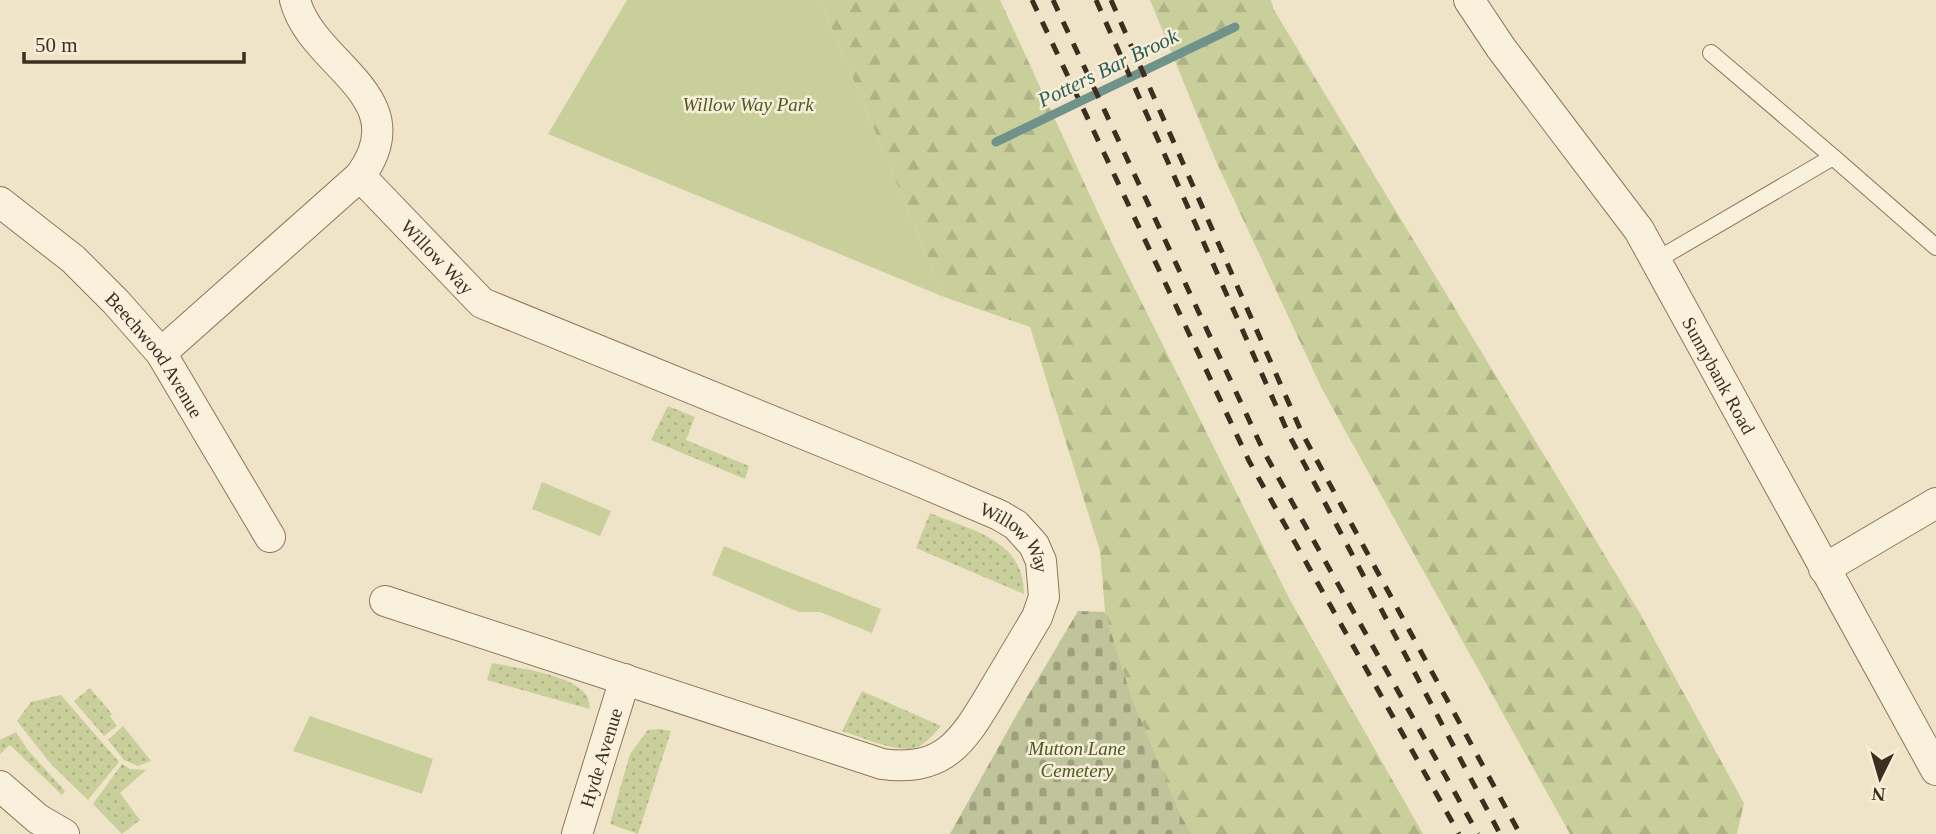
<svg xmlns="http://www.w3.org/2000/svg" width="1936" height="834" viewBox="0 0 1936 834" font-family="'Times New Roman',serif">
	<defs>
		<pattern id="grass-dots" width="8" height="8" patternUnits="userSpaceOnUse" patternTransform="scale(1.75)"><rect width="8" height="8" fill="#c9cf9b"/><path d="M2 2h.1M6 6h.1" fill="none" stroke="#aeb285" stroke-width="1.8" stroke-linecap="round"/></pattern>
		<pattern id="forest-firs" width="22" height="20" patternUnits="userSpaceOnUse" patternTransform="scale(1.75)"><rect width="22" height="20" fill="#c9cf9b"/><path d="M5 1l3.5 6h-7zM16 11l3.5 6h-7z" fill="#aeb285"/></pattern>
		<pattern id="cemetery-stones" width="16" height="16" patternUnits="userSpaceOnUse" patternTransform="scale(1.75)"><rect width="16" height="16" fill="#bfc49a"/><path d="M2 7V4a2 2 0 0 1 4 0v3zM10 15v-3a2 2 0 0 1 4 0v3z" fill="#9ca07d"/></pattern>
	</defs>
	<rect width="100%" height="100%" fill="#f0e4c8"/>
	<path fill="url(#grass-dots)" d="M668 406 695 417 686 440 749 466 745 479 651 440Z
		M930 513C972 531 1024 539 1024 594L916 548Z
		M492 663C516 668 577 674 588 698 589 702 589 705 590 709L487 680Z
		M90 688 112 714 110 716 117 726 104 736 74 701Z
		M862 691 941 726C933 735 923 748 910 749 888 750 863 737 842 731Z
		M61 695 119 762 88 800 50 763 17 721 31 702Z
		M123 726 151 761 138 766 124 760 108 740Z
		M659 729 671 731 638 834 610 824 630 754 648 730Z
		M16 732 27 749 65 791 62 795 10 745 0 754V740Z
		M122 764 130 769 146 770 120 793 140 820 122 834 93 804Z"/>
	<path fill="url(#forest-firs)" d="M820 0H1000L1112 243 1290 600 1423 834H1192L1182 818 1131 696 1105 612 1100 551 1030 327 944 297Z
		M1150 0H1271L1274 10 1638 610 1744 803 1737 834H1570L1322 389 1215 159Z"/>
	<path fill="url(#cemetery-stones)" d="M1078 611 1105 612 1131 696 1182 818 1192 834H950L1017 714Z"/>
	<path fill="#c9cf9b" d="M627 0H820L944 297 548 134Z
		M542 482 611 511 600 536 532 509Z
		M724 546 881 609 872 633 820 612H799L712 575Z
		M310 716 433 759 422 794 293 751Z"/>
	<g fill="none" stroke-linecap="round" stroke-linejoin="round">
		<path stroke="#6f938a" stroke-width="9" d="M996 142 1235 27"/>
		<defs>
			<path id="service" d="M1711 53 1833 157
				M1655 261 1833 157 1936 247"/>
			<g id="minor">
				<path id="s1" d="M1469 0 1501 48 1639 230 1936 770"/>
				<path id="s2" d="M360 176 482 303 912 478 999 515 1016 525 1034 545 1041 561 1044 597 1037 617C1023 641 1008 666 993 691 964 739 946 773 882 764L385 601"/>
				<path id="s3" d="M0 202 73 259 116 302 161 353 270 537"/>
				<path d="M161 353 360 176C419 96 311 65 295 0"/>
				<path d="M1824 569 1936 503"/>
				<path d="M0 786 38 819 64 834"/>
				<path id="s4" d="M577 834 625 679"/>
			</g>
		</defs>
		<use href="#service" stroke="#8d765c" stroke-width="18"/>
		<use href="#minor" stroke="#8d765c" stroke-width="32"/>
		<use href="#service" stroke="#faf1dc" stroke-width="16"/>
		<use href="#minor" stroke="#faf1dc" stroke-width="30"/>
		<path stroke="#3d2e20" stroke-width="5" stroke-dasharray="12 12" stroke-linecap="butt" d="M1032 0 1249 461 1459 834
			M1053 0 1264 452 1478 834
			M1096 0 1289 435 1500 834
			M1111 0 1302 433 1520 834"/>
	</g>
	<g text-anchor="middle" stroke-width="5" stroke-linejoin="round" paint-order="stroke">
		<g font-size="19" font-style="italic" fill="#4d5a26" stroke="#f7eed8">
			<text x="748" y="111">Willow Way Park</text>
			<text x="1077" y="755">Mutton Lane<tspan x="1077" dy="22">Cemetery</tspan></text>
		</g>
		<g font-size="19" fill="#3d2e20" stroke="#f7eed8">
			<text dy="7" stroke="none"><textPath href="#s2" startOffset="112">Willow Way</textPath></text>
			<text dy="7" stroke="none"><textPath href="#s3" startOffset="219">Beechwood Avenue</textPath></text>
			<text dy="7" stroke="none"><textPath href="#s1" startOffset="452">Sunnybank Road</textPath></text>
			<text dy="7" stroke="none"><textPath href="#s2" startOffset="763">Willow Way</textPath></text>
			<text dy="7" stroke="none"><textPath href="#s4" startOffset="80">Hyde Avenue</textPath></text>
		</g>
		<g font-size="21" font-style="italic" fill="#2f5d5a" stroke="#f7eed8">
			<text transform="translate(1108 68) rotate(-26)" y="7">Potters Bar Brook</text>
		</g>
	</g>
	<g transform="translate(1880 778) rotate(185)" stroke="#f7eed8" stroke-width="5" paint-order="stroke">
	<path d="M0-5L12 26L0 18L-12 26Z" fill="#3d2e20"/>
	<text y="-10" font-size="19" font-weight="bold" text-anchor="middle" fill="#3d2e20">N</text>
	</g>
	<path d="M24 52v10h220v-10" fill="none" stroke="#3d2e20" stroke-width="3.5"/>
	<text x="35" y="52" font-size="21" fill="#3d2e20" stroke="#f7eed8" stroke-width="5" paint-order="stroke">50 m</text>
</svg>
